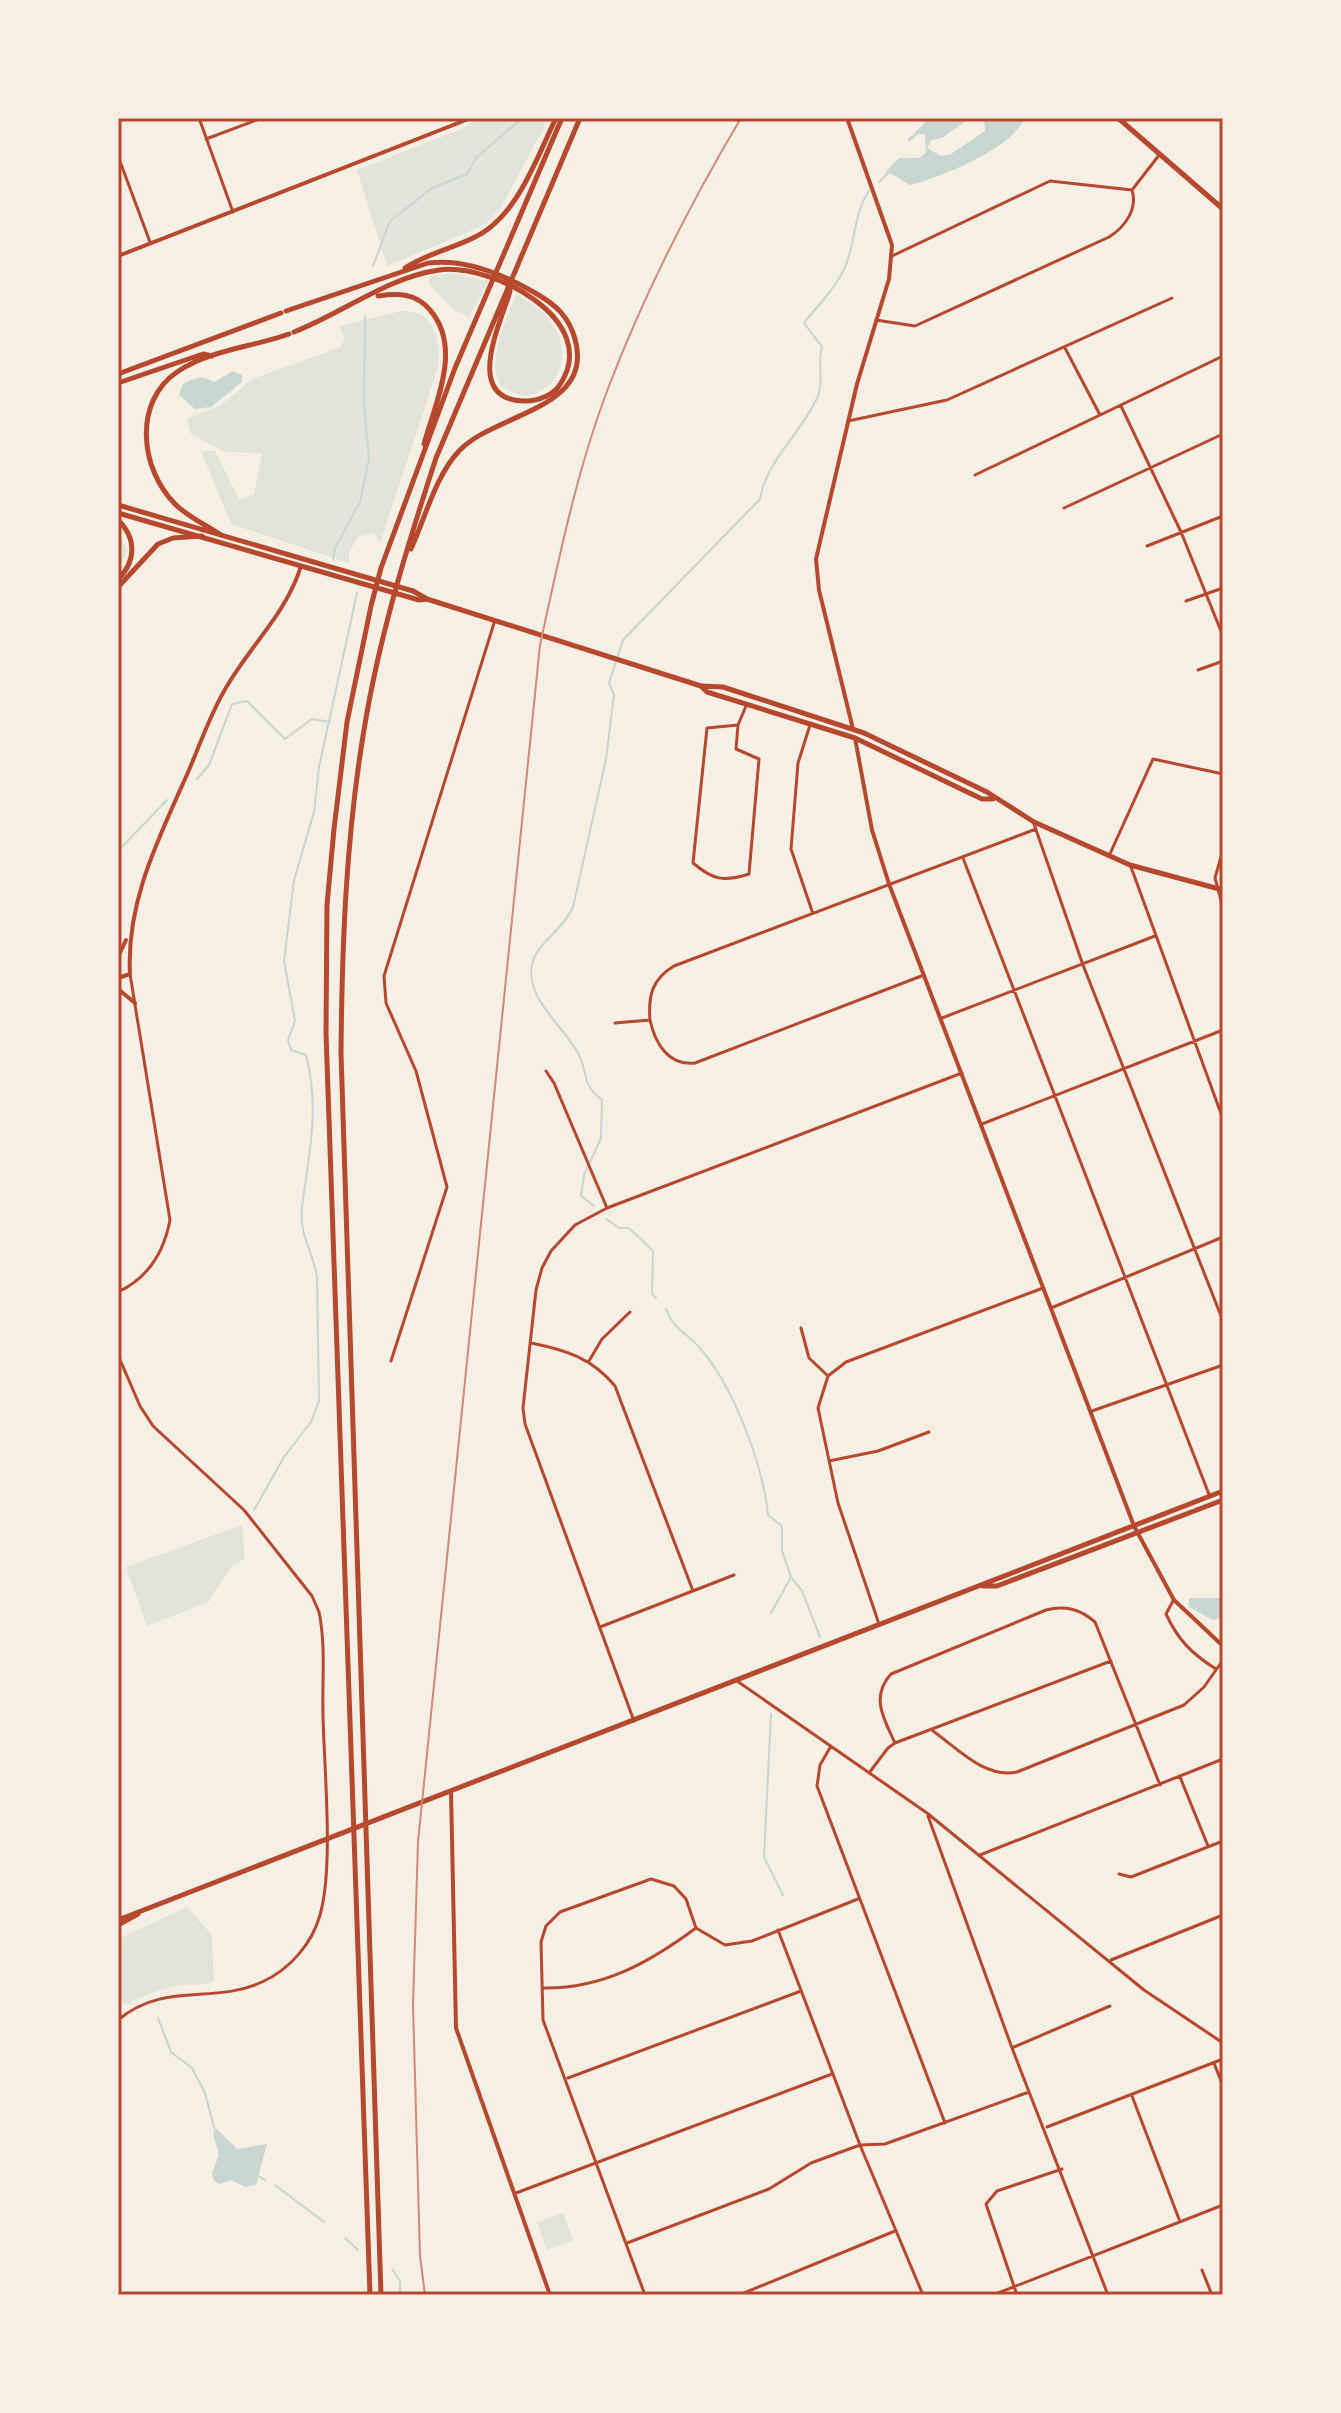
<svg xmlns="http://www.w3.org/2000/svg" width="1341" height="2413" viewBox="0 0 1341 2413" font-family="'Golos Text',sans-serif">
	<rect width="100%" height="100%" fill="#f6efe4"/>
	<path fill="#e2e4dc" d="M479 118H549L500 209 485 225 387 266 357 170 459 130Z
		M451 273 489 281 469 317 453 309 429 284V276Z
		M516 294C529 302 542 309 551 322 572 350 563 389 526 396 470 389 505 325 516 294Z
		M401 311C435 310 441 339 438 367L380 543 374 533 358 537 349 552V563L231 524 201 451H215L239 500 254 494 262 453 225 452 191 434 187 419 221 405 252 379 341 347 344 338 340 326Z
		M118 528 127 550 118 572Z
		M242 1525 245 1559 233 1565 208 1602 147 1626 126 1567Z
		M187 1907 212 1935 214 1981C202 1987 195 1983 182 1985 162 1988 144 1995 126 2005L118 1999V1939Z
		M563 2213 573 2240 547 2250 537 2222Z"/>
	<path fill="#c9d6d2" d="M930 118H970L942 138 931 140 927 148 941 156 951 154 985 131 984 118H1024C1014 148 939 178 910 185L886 171 899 158H919L926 153 925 134H918L909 142 908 139Z
		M233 371 242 375V382L211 407 195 409 179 395 183 384C196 377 201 375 214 382Z
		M1189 1598H1223V1617L1213 1620 1189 1607Z
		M217 2129 237 2149 267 2144 256 2185 245 2187 231 2180 219 2184 214 2181 212 2173 219 2155 213 2133Z"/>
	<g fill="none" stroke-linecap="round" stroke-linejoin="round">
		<path stroke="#c9d6d2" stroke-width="2" d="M879 182 889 172
			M373 266 390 221 432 188 467 174 476 158 522 118
			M333 560 335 548 360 502 369 458 364 406 365 316
			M197 779 209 765 232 704 247 701 285 739 312 719 330 722
			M118 851 167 800
			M594 1206 581 1196 584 1175 601 1138 602 1100C580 1083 589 1073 578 1053 563 1025 522 996 533 961 538 943 563 930 573 907L606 759 614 695 609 683 623 640 760 499C767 459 802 433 818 396 824 381 817 363 822 347L804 323C819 304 839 285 847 262 856 237 854 213 869 191
			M606 1219 619 1228H629L653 1251 652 1294 656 1298
			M666 1309C672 1327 686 1333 698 1346 733 1384 763 1465 768 1515L782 1526V1551L791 1577 771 1613
			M254 1510 284 1457 311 1422 319 1401 317 1278C314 1252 299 1237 302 1207 309 1154 320 1108 306 1055L291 1050 288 1040 295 1021 284 961 294 880 314 812 319 767 357 593
			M791 1577 802 1591 820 1637
			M771 1714 764 1857 783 1895
			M158 2018 171 2052 192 2068 205 2093 215 2131
			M257 2175 265 2180
			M275 2185 324 2222
			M345 2238 358 2250
			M392 2269 400 2281V2295"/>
		<path stroke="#b5482f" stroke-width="3" d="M199 118 233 212
			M206 139 262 118
			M118 156 150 242
			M892 256 1050 181 1132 190
			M876 320 915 326 1109 237C1125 227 1138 209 1132 190L1160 154
			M1065 348 1099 413
			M1121 406 1181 532 1223 636
			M848 421 947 400 1172 298
			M975 475 1223 356
			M1064 508 1223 434
			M1147 546 1223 516
			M1186 601 1223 588
			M1198 670 1223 661
			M738 725 707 728 693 863C713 880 724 882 749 874L759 759 736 749 738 725 746 706
			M810 725 798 763 791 849 812 911
			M1034 824 1083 965 1223 1321
			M1223 850 1215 878 1223 908
			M1109 856 1153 759 1223 774
			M963 858 1210 1497
			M1131 867 1223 1119
			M942 1018 1155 936
			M650 1020C648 996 652 979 674 966L1036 829
			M615 1023 650 1020C655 1043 668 1066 695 1063L924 975
			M546 1071 554 1083 607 1208
			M982 1124 1223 1030
			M118 1292C148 1278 164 1252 170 1220L130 974
			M1051 1308 1223 1237
			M801 1328 809 1358 828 1376
			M531 1343C566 1350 592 1358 615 1386L693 1591
			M118 1355 140 1406 153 1426 244 1510 312 1596 319 1612C326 1645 322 1681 323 1715 324 1769 334 1866 320 1915 312 1944 289 1970 262 1982 212 2005 165 1981 118 2020
			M391 1361 447 1187 416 1071 386 1003 384 976 495 620
			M589 1361 602 1339 630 1312
			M1092 1411 1223 1365
			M829 1461 878 1451 929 1432
			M1173 1601 1166 1614C1178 1640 1192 1654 1216 1669
			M879 1624 838 1503 818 1408 828 1376 846 1362 1043 1288
			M600 1627 734 1575
			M737 1681 927 1813 1144 1990 1223 2043
			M634 1721 525 1424 523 1408 536 1290 542 1268 551 1251 575 1225 607 1208 962 1073
			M933 1731C957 1748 985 1779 1017 1772L1184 1705 1204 1687 1223 1660
			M895 1743 1111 1661
			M831 1746 820 1765 817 1786 945 2123
			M869 1773 888 1748 895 1743C884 1719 870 1697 891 1674L1046 1610C1065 1605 1080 1609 1095 1622L1160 1785
			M1180 1777 1208 1846
			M928 1816 1012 2048 1108 2295
			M980 1855 1223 1759
			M1119 1874 1131 1877 1223 1841
			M778 1930 860 2145 923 2295
			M1111 1960 1223 1915
			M543 1988C603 1989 650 1962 696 1928
			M1014 2047 1110 2006
			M1214 2063 1223 2086
			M568 2078 801 1991
			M1132 2096 1179 2219
			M1047 2127 1223 2059
			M516 2193 832 2074
			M627 2243 769 2189 811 2163 860 2145 885 2144 1029 2092
			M1202 2270 1212 2295
			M645 2295 543 2020 541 1942 546 1926 560 1912 651 1879 674 1886 686 1899 696 1928 725 1945 752 1941 858 1899
			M739 2295 895 2231
			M993 2295 1223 2205
			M1017 2295 986 2204 997 2191 1062 2169"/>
		<path stroke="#b5482f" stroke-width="4" d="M847 118 892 245 889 279 857 384 816 559 819 590 853 729
			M118 256 471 118
			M855 738 872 830 889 884 1134 1526 1174 1600 1223 1646
			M118 957 126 940
			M118 978 130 974C126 900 160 836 189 770 201 742 211 712 227 686 251 645 287 612 301 566
			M118 989 135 1003
			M451 1791 456 2028 550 2295"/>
		<path stroke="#b5482f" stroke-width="5" d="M413 591 427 599
			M983 1586H997L1223 1500
			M118 1920 1223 1491
			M118 1925 138 1914"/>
		<path stroke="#b5482f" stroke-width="5" d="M1118 118 1223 209
			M118 505 413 591
			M118 513 419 600 427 599 701 686 707 692 855 738 982 799H993
			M702 686 723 687 864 733 987 792 1034 822 1130 865 1223 890"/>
		<path stroke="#b5482f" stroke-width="5" d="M405 268C426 254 451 249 473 238 517 218 536 159 556 118
			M378 296C398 293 416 293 430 310 463 348 435 403 424 444
			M286 311 428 263C466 258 505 275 537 294 556 305 569 317 575 339 595 410 494 413 459 451 436 475 425 518 411 549
			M294 332C341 314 388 277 439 270 491 263 601 319 561 383 554 395 539 401 525 401 461 400 502 321 510 291
			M118 374 281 313
			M118 383 203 354 212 356
			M118 520C137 538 136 562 118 579
			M221 535C206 525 188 517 175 504 140 469 133 402 177 372 209 350 253 347 289 334
			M118 587 158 544 173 538 202 536
			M370 2295 326 1033 327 905 334 829 347 722 371 606 381 568 455 368 562 118
			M381 2295 341 1053C342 945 346 837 364 730 379 637 407 547 436 458L580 118"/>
		<path stroke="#cf8b77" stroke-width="2" d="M425 2295 420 2256 413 2005 418 1842 540 645C559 558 577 469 609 386 645 292 690 204 741 118"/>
	</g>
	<rect width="1341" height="2413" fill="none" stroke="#f6efe4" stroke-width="240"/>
	<rect x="120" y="120" width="1101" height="2173" fill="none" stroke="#b5482f" stroke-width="3"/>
</svg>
